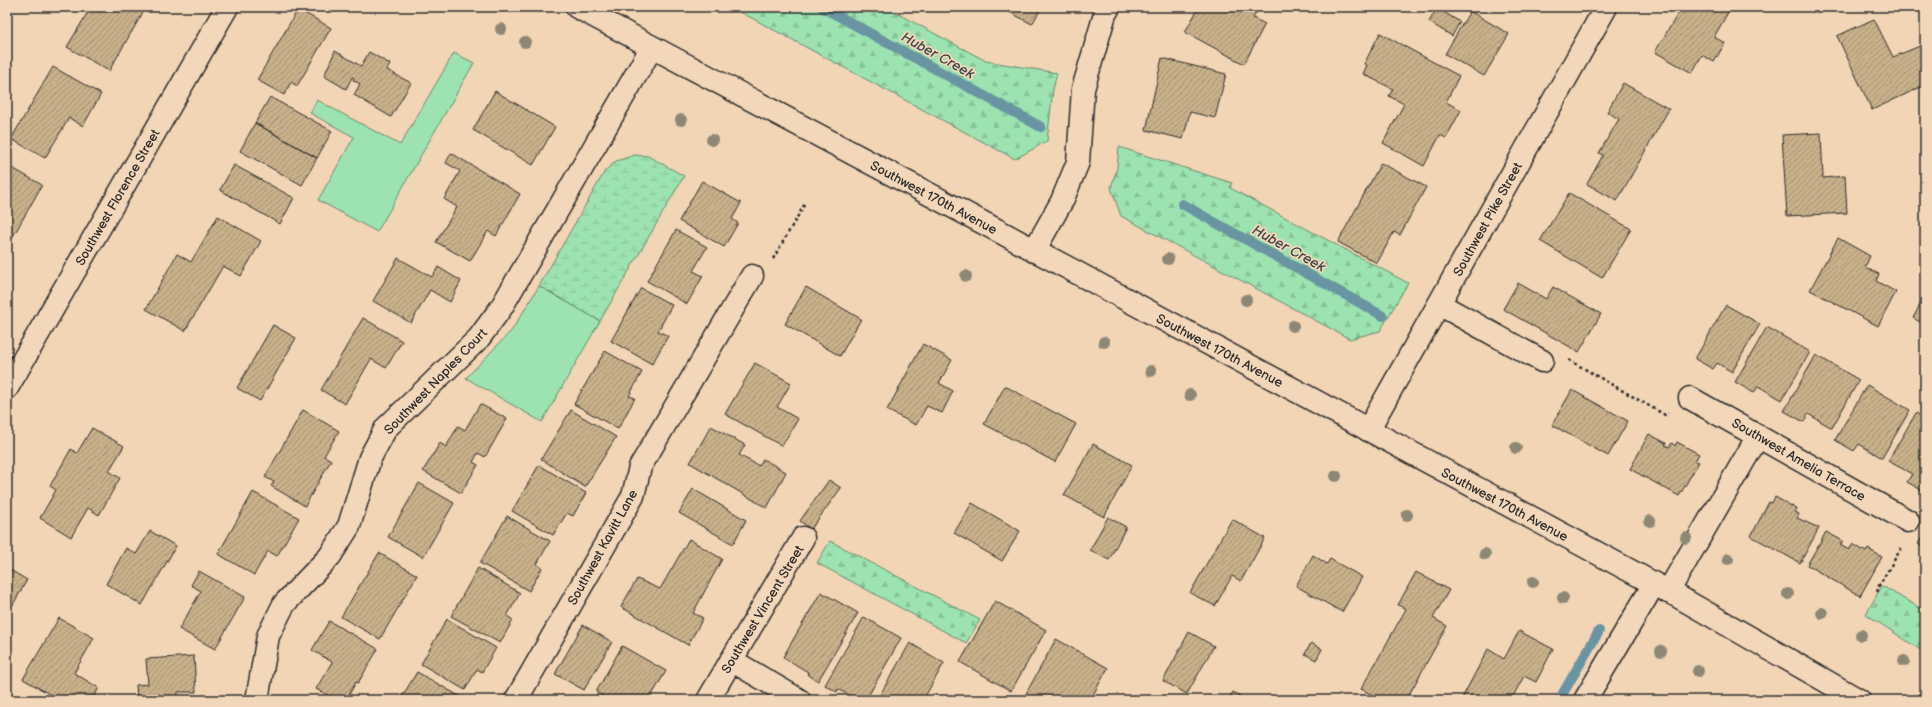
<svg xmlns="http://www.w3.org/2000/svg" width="1932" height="707" viewBox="0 0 1932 707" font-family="'Balsamiq Sans',sans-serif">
	<defs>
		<pattern id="forest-firs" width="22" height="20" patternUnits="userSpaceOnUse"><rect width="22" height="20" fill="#9de3b1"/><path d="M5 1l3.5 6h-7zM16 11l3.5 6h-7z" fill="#87c398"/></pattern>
		<pattern id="wetland-marsh" width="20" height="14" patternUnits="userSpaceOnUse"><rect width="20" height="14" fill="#9de3b1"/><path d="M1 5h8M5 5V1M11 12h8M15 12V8" fill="none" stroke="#87c398"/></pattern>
		<pattern id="building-hatch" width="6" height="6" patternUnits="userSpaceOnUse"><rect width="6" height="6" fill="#c8b18a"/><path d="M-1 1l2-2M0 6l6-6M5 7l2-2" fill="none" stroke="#a39071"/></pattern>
	</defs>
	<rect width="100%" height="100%" fill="#f1d5b5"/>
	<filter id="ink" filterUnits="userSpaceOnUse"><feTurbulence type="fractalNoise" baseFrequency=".025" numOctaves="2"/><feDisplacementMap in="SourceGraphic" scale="8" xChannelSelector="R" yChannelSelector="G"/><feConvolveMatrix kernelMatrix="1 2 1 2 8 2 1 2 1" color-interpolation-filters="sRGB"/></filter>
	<g filter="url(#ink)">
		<path fill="#9de3b1" stroke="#64876e" d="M454 53 474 63 377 232 318 200 354 137 310 113 317 100 400 145Z
			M539 286 600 321 542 422 466 378 512 330Z"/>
		<path fill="url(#forest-firs)" stroke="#64876e" d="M731 7H885L986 61 1057 73 1053 89 1047 141 1015 159Z
			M1119 147 1232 183 1230 188 1408 283 1380 331 1350 339 1121 216 1111 188 1117 168Z
			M830 541 980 620 966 643 817 563Z
			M1882 586 1925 611V653L1866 614Z"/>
		<path fill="url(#wetland-marsh)" stroke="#64876e" d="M635 155 648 156 684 176 600 321 539 286 605 171 616 161Z"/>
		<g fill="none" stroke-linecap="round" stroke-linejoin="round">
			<path stroke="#6795a1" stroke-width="10" d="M822 7 1041 127
				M1182 204 1383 316
				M1559 700 1599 631"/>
		</g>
		<path fill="url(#building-hatch)" stroke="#2b2b2b" d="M91 7H146L109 71 67 47Z
			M1000 7H1042L1032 24Z
			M1199 7H1260L1253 18 1265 24 1244 64 1185 32Z
			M1682 7H1731L1714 37 1725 43 1714 62 1702 55 1692 73 1655 52Z
			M1437 8 1460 22 1452 36 1429 22Z
			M298 9 331 28 297 86 291 82 284 95 257 80Z
			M1470 11 1509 34 1484 76 1445 54Z
			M1874 19 1893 57 1920 46 1925 57V85L1872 110 1837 36Z
			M1380 33 1459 76 1446 102 1461 110 1446 138 1440 135 1424 166 1383 143 1404 104 1389 96 1393 89 1363 74 1367 65 1364 64Z
			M335 51 361 66 369 52 390 64 387 70 411 83 391 117 354 95 360 84 353 80 354 78 352 77 346 89 324 76Z
			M1162 58 1226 74 1215 118 1190 112 1183 139 1146 130Z
			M53 67 101 94 83 126 69 118 45 158 11 139Z
			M1623 83 1669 109 1617 201 1587 184 1603 155 1599 153 1619 119 1607 112Z
			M495 91 555 127 533 165 473 130Z
			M270 97 332 131 317 158 255 123Z
			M255 123 317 158 302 185 240 151Z
			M1821 133 1823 178 1845 176 1847 213 1787 216 1782 135Z
			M451 153 520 194 496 236 488 231 470 261 436 242 457 207 444 199 460 171 446 163Z
			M1381 163 1426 187 1400 235 1394 232 1377 263 1338 242Z
			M7 165 42 185 7 247Z
			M234 165 294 198 280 224 220 190Z
			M702 181 741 203 732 219 738 223 724 247 679 221Z
			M1569 193 1631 229 1602 278 1540 241Z
			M218 216 261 241 241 276 223 266 185 331 146 309 177 254 191 262Z
			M676 230 707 247 693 271 703 276 687 304 647 281Z
			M1838 238 1870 256 1865 267 1879 274 1876 281 1896 292 1878 326 1810 290Z
			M398 258 432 277 438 267 461 281 450 302 430 290 411 323 373 301Z
			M1518 283 1546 299 1553 287 1601 314 1579 352 1503 309Z
			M806 287 861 319 840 356 785 324Z
			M641 288 672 305 658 331 668 336 652 364 611 341Z
			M1925 296V325L1913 318Z
			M1726 305 1760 324 1732 372 1717 363 1713 369 1695 359Z
			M363 318 402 341 386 368 371 359 345 404 321 390Z
			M273 325 296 338 260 401 237 388Z
			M1767 327 1810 352 1782 400 1758 386 1754 393 1735 382Z
			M923 344 952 360 939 383 953 391 942 413 927 406 916 425 887 410Z
			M605 351 642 372 629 396 635 398 618 429 574 404Z
			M1816 355 1859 380 1832 428 1808 414 1804 422 1784 411Z
			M755 363 791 383 777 407 798 419 782 446 725 414Z
			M1867 385 1910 410 1882 458 1859 444 1854 451 1835 440Z
			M1005 386 1076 424 1055 462 984 424Z
			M1572 390 1628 421 1608 456 1552 425Z
			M480 404 507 419 485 457 478 453 473 462 478 465 461 493 423 471 440 443 446 447 458 426 465 430Z
			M303 410 339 431 324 456 331 460 305 506 271 486 274 482 265 477Z
			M571 410 616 437 585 487 541 459Z
			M1916 413 1925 418V492L1907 482 1912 474 1888 461Z
			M711 426 745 445 739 455 759 466 763 459 786 472 767 508 690 463Z
			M92 428 124 446 109 471 120 478 99 515 88 508 71 537 40 518 56 490 50 486 71 449 77 453Z
			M1649 434 1666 443 1665 445 1669 447 1672 443 1675 446 1677 442 1699 454 1695 461 1699 462 1679 496 1630 469Z
			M1093 444 1132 465 1104 517 1064 495Z
			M539 465 586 493 573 516 567 513 553 535 512 511Z
			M829 480 841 488 811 529 800 521Z
			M419 483 454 503 423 557 388 537Z
			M693 489 746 520 733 544 679 513Z
			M253 492 299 518 277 556 268 551 254 575 218 554Z
			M1775 497 1797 509 1795 512 1799 514 1797 518 1819 528 1800 563 1751 536 1769 502 1772 503Z
			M972 503 1020 531 1002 561 954 533Z
			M507 516 550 541 537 564 542 568 529 591 480 563Z
			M1108 517 1126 527 1109 560 1090 550Z
			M1232 519 1265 538 1241 581 1232 576 1215 606 1190 593Z
			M150 531 176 546 142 605 106 584 126 548 136 554Z
			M1826 532 1843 541 1840 545 1849 550 1853 544 1866 552 1868 549 1882 557 1860 596 1807 565Z
			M1925 533V548L1918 544Z
			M689 539 722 559 693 613 703 618 688 645 621 607 637 579 660 589Z
			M379 553 417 575 380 639 341 617Z
			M1313 555 1327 564 1330 559 1362 577 1342 612 1296 586Z
			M7 568 27 580 7 615Z
			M478 568 520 593 507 616 513 620 500 643 451 616Z
			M199 571 245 597 215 649 179 629 201 591 191 585Z
			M1416 572 1449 590 1433 618 1447 626 1406 700H1382L1361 689 1406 609 1398 605Z
			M821 592 858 613 818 681 807 674 808 672 783 657Z
			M995 601 1046 630 1011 691 960 662Z
			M864 617 901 638 866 700H857L838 689 837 692 825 685Z
			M59 618 94 638 74 673 99 688 92 700H60L23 679Z
			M447 619 496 648 482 672 477 669 465 690 421 664Z
			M329 621 378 649 358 683 356 682 346 700H336L316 689 332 662 312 650Z
			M583 625 612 642 584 690 555 674Z
			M1519 631 1553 649 1536 682 1524 676 1511 700H1461L1488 649 1504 659Z
			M1189 632 1214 646 1187 694 1163 681Z
			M1056 639 1108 668 1090 700 1023 699Z
			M910 643 944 663 923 700H877Z
			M1311 643 1322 649 1316 660 1305 654Z
			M622 646 666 671 649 700H610L596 692Z
			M194 656 196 692H178V700H137L136 685 148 684 146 659Z
			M417 672 461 697 459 700H400Z
			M1233 692 1247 700H1228Z"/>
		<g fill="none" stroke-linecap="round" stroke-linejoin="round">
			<defs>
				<path id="minor" d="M1034 251 1062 201 1078 162 1083 89 1105 14 1109 7
					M1439 304 1542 361
					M7 388 227 7
					M1690 398 1908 521
					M1368 430 1606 7
					M1668 592 1758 436
					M731 660 799 700
					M257 700 268 636 284 604 330 556 349 526 370 458 386 428 479 338 501 308 652 47
					M516 700 633 496 640 467 752 276
					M708 700 803 538
					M1585 700 1654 584"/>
				<path id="major" d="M577 7 1070 269 1677 596 1859 700"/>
			</defs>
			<use href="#minor" stroke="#2b2b2b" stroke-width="25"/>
			<use href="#major" stroke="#2b2b2b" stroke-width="25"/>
			<path stroke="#2b2b2b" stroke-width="2.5" stroke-dasharray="3 3" stroke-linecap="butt" d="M773 259 806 202
				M1569 360 1665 415 1668 413
				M1878 592 1877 589 1902 547"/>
			<use href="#minor" stroke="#f3d7ba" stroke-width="22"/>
			<use href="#major" stroke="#f3d7ba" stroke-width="22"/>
		</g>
		<g fill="#8d8774">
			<circle cx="501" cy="29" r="6"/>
			<circle cx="525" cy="42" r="6"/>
			<circle cx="681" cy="120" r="6"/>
			<circle cx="712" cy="140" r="6"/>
			<circle cx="1168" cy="259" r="6"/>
			<circle cx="966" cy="276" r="6"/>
			<circle cx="1246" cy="300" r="6"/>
			<circle cx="1293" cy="326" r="6"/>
			<circle cx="1104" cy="342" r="6"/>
			<circle cx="1151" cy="371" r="6"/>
			<circle cx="1190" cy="395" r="6"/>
			<circle cx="1516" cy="448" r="6"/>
			<circle cx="1336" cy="476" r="6"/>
			<circle cx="1407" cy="515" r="6"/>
			<circle cx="1650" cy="521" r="6"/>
			<circle cx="1686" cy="538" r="6"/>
			<circle cx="1485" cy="554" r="6"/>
			<circle cx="1728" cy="559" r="6"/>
			<circle cx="1533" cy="582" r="6"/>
			<circle cx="1788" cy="594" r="6"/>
			<circle cx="1563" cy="598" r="6"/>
			<circle cx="1822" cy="613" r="6"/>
			<circle cx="1861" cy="635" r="6"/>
			<circle cx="1661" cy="651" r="6"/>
			<circle cx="1904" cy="661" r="6"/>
			<circle cx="1698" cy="671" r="6"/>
		</g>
	</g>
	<g text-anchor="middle" stroke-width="3.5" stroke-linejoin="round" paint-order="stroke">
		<g font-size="13" fill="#2b2b2b" stroke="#f3d7ba">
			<text transform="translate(117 197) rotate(-60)" y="5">Southwest Florence Street</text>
			<text transform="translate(934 197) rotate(28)" y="5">Southwest 170th Avenue</text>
			<text transform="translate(1487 219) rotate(-61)" y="5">Southwest Pike Street</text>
			<text transform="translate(1220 350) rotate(28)" y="5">Southwest 170th Avenue</text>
			<text transform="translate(435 381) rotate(-46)" y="5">Southwest Naples Court</text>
			<text transform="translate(1799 459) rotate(30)" y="5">Southwest Amelia Terrace</text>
			<text transform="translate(1505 504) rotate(28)" y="5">Southwest 170th Avenue</text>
			<text transform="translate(602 547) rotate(-61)" y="5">Southwest Kavitt Lane</text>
			<text transform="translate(762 609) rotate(-59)" y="5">Southwest Vincent Street</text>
		</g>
		<g font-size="14" font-style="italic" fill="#3a4548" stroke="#f3d7ba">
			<text transform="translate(938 55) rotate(29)" y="5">Huber Creek</text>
			<text transform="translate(1289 248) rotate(29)" y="5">Huber Creek</text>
		</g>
	</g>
	<rect width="1932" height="707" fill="none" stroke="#f3d7ba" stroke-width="24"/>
	<rect x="12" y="12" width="1908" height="683" fill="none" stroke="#2b2b2b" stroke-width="1.5" filter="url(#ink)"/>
</svg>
